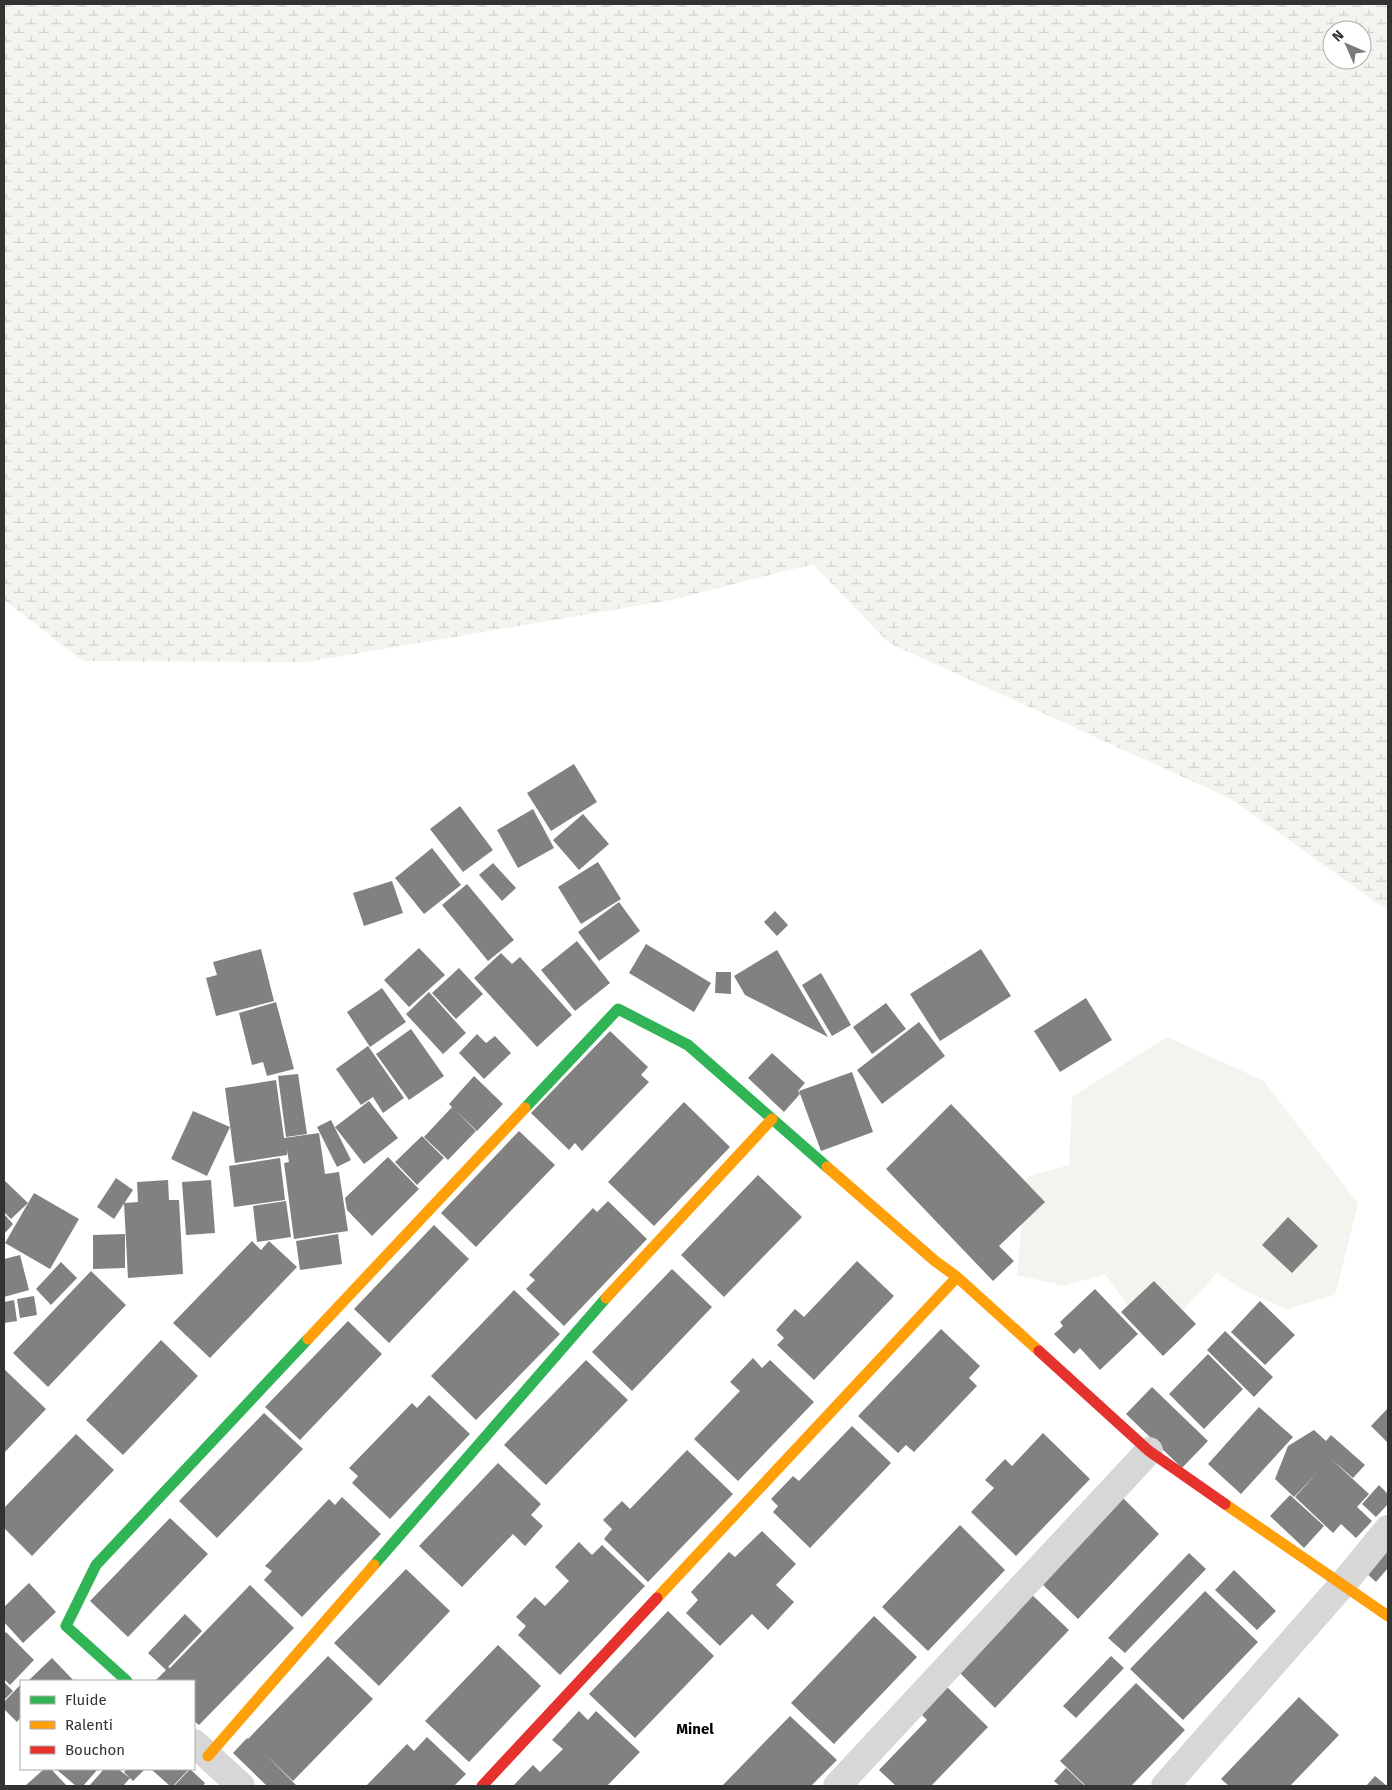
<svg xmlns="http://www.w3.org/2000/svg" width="1392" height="1790" viewBox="0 0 1392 1790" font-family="'Fira Sans',sans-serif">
	<defs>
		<pattern id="wetland-marsh" width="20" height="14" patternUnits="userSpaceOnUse" patternTransform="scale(1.25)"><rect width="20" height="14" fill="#f1f5ed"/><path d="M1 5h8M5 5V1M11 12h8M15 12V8" fill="none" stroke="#cfd2cc"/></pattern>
	</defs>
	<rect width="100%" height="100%" fill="#fff"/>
	<path fill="#f1f5ed" d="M1167 1037 1264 1081 1358 1204 1335 1295 1287 1309 1247 1292 1217 1273 1177 1317 1132 1312 1105 1274 1064 1286 1017 1275 1026 1177 1069 1165 1072 1097Z"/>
	<path fill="url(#wetland-marsh)" fill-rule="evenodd" d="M4 4H1388V911L1231 799 889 643 813 564 671 600 307 662 83 661 4 600ZM1332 30H1362V60H1332Z"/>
	<path fill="#818181" d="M574 764 597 802 551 831 527 793Z
		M460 806 493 850 463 872 430 829Z
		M533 809 554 848 518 868 497 830Z
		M583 814 609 844 579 870 553 840Z
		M432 848 461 885 424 914 395 878Z
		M598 862 621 899 581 924 558 887Z
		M493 863 516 888 502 901 479 875Z
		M392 881 403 913 364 926 353 893Z
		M467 884 514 940 488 961 442 905Z
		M619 902 640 931 599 961 578 932Z
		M775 911 788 925 777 936 764 922Z
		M577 941 610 983 575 1011 541 970Z
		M646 944 711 983 694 1012 629 973Z
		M419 948 445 975 409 1007 384 980Z
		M261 949 274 1001 216 1016 206 978 217 975 213 962Z
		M981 949 1011 996 940 1041 910 994Z
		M777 950 828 1037 745 995 734 976Z
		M501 953 512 964 520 957 572 1015 537 1047 474 978Z
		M459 968 483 994 456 1019 432 993Z
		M716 972H731V994L715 993Z
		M821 973 851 1025 832 1036 802 985Z
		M382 988 406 1022 370 1047 347 1012Z
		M429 992 466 1033 443 1054 406 1014Z
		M1086 998 1112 1040 1060 1072 1034 1031Z
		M276 1002 294 1069 267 1076 263 1062 252 1065 239 1013Z
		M886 1003 906 1029 872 1054 853 1027Z
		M919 1022 945 1056 882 1104 857 1070Z
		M411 1029 444 1076 409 1100 376 1054Z
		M610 1031 648 1067 641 1075 649 1082 582 1151 575 1143 569 1150 531 1113Z
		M477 1034 486 1043 495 1036 511 1053 484 1079 459 1053Z
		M368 1046 404 1098 383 1113 373 1097 361 1105 336 1069Z
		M772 1053 805 1083 798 1091 800 1094 784 1112 748 1078Z
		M852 1072 873 1132 821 1151 799 1091Z
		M298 1074 307 1134 286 1137 278 1076Z
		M474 1076 503 1104 477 1131 456 1111 476 1131 448 1160 424 1137 452 1107 449 1104Z
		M276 1080 284 1138 319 1133 325 1174 339 1172 348 1231 294 1239 284 1163 289 1162 287 1150V1155L235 1163 225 1088Z
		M369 1101 398 1138 364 1164 335 1127Z
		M684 1102 730 1147 654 1226 608 1182Z
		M951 1104 1045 1202 999 1246 1014 1261 993 1281 886 1169Z
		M193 1111 230 1127 207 1176 171 1159Z
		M331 1120 351 1160 337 1167 317 1127Z
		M519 1131 555 1165 476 1247 441 1213Z
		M422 1136 444 1158 417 1185 395 1162Z
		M388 1157 419 1189 372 1236 347 1210 345 1198Z
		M280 1158 285 1200 234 1207 229 1166Z
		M758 1175 802 1217 724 1297 681 1255Z
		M116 1178 133 1190 114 1219 97 1207Z
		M4 1180 28 1203 11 1219 4 1212Z
		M168 1180 169 1200H179L183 1274 128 1278 124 1203 138 1202 137 1182Z
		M211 1180 215 1233 186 1235 182 1182Z
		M34 1193 79 1219 50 1269 5 1243Z
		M286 1201 291 1237 257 1242 253 1206Z
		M608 1201 647 1239 564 1326 526 1289 535 1280 529 1275 593 1208 597 1212Z
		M4 1214 13 1224 4 1234Z
		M1288 1217 1318 1246 1292 1273 1262 1245Z
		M434 1225 469 1259 389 1343 354 1309Z
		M125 1234V1268L93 1269V1235Z
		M338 1234 342 1264 300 1270 296 1241Z
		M252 1241 261 1250 269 1241 297 1267 210 1358 173 1323Z
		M20 1255 29 1290 4 1297V1259Z
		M857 1261 894 1296 814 1380 777 1345 784 1338 776 1330 795 1309 804 1317Z
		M61 1262 77 1278 51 1305 36 1289Z
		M672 1269 712 1307 632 1391 592 1352Z
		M91 1271 126 1305 48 1387 13 1353Z
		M1154 1281 1196 1324 1163 1356 1121 1312Z
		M1095 1289 1138 1334 1100 1370 1080 1348 1074 1354 1054 1334 1063 1326 1060 1322Z
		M514 1290 560 1334 476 1420 431 1376Z
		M34 1296 37 1315 20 1318 17 1299Z
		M14 1300 17 1321 4 1323V1302Z
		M1260 1301 1295 1335 1265 1365 1231 1332Z
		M348 1321 382 1354 300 1440 265 1407Z
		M941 1329 980 1366 969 1378 977 1386 914 1452 906 1445 898 1453 858 1416Z
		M1225 1331 1273 1377 1254 1397 1207 1350Z
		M161 1340 198 1376 123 1455 86 1420Z
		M1208 1354 1243 1389 1204 1429 1169 1394Z
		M753 1358 762 1368 770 1360 814 1402 738 1481 694 1439 740 1391 730 1382Z
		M586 1360 628 1400 546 1485 504 1445Z
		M4 1369 46 1409 4 1453Z
		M1152 1387 1208 1441 1182 1468 1126 1414Z
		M429 1395 470 1434 390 1519 352 1483 358 1476 349 1468 412 1403 417 1408Z
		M1259 1407 1293 1437 1241 1494 1208 1464Z
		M1388 1408V1443L1371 1426Z
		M264 1413 303 1449 217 1538 179 1501Z
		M852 1426 891 1463 810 1548 773 1512 778 1506 771 1499 793 1476 799 1481Z
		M1314 1430 1326 1441 1331 1435 1365 1465 1353 1478 1330 1458 1369 1494 1357 1507 1372 1521 1356 1538 1341 1524 1333 1533 1295 1497 1318 1472 1294 1497 1275 1479 1288 1446Z
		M1043 1433 1090 1479 1016 1556 971 1512 994 1488 985 1480 1005 1459 1012 1466Z
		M76 1434 114 1470 32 1556 4 1528V1508Z
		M687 1450 733 1494 648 1582 604 1539 612 1529 603 1520 622 1501 630 1509Z
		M498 1463 541 1504 531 1515 543 1526 525 1546 513 1534 462 1587 419 1546Z
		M1379 1485 1388 1494V1504L1376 1517 1362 1504Z
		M1290 1495 1324 1526 1304 1548 1270 1516Z
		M1121 1496 1159 1534 1078 1619 1039 1581Z
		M342 1497 381 1534 302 1617 264 1580 272 1571 265 1566 329 1499 335 1505Z
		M170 1518 208 1554 128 1637 90 1601Z
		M960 1525 1005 1570 928 1651 882 1607Z
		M762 1531 796 1564 776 1585 794 1602 768 1630 752 1614 720 1646 686 1613 698 1600 691 1592 729 1552 735 1557Z
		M1388 1540V1568L1376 1582 1362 1569Z
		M579 1542 592 1555 602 1545 645 1586 560 1675 518 1635 526 1626 516 1617 535 1597 545 1606 569 1581 555 1567Z
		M1189 1553 1206 1569 1125 1653 1108 1638Z
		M406 1569 450 1611 379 1686 334 1643Z
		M1234 1570 1276 1611 1257 1630 1215 1590Z
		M29 1583 56 1612 23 1643 4 1622V1607Z
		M250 1585 294 1628 199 1725 194 1721V1681H155L166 1670 148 1653 185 1614 202 1631 168 1667 170 1668Z
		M1028 1591 1069 1630 995 1708 955 1668Z
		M1205 1591 1258 1642 1183 1720 1130 1669Z
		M668 1611 714 1656 635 1738 589 1694Z
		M874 1616 917 1657 834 1744 791 1703Z
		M6 1632 34 1660 10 1685 4 1679V1635Z
		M498 1645 541 1686 469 1762 425 1721Z
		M328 1656 373 1699 293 1781 264 1753 297 1786H267L233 1753 247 1738 248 1739Z
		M1111 1656 1124 1668 1076 1718 1063 1706Z
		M52 1658 74 1681H28Z
		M4 1682 13 1691 4 1700Z
		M1136 1683 1185 1730 1131 1786H1086L1060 1761Z
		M21 1684V1717L17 1722 4 1709V1702Z
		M945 1685 988 1727 931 1786H896L879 1770 927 1720 919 1712Z
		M1299 1697 1339 1735 1290 1786H1229L1221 1779Z
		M579 1711 588 1720 596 1711 640 1752 607 1786H513L533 1765 540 1772 563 1749 552 1740Z
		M790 1716 837 1760 811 1786 803 1785 801 1786H722Z
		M427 1737 466 1774 454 1786H366L407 1744 414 1751Z
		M1066 1768 1085 1786H1060L1054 1781Z
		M44 1769H51L67 1786H25Z
		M56 1769H98L83 1786H76Z
		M104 1769H118L130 1778 123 1786H89Z
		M127 1769H145L133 1781 124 1772Z
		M151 1769H189L173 1786H170Z
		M190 1769 205 1783 203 1786H174Z
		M1375 1776 1387 1786H1366Z"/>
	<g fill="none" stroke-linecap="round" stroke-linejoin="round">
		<path stroke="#d7d7d7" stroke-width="28" d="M194 1743 241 1786
			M837 1786 1149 1451
			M1165 1786 1343 1584 1388 1529"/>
		<path stroke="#30b455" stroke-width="11" d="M525 1108 618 1009 688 1045 827 1167
			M374 1565 606 1298
			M127 1681 66 1626 96 1565 308 1339"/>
		<path stroke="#ff9f0a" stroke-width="11" d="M827 1167 935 1261 957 1277 1039 1351
			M606 1298 772 1119
			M308 1339 525 1108
			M1225 1504 1388 1616
			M657 1598 957 1277
			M208 1756 374 1565"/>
		<path stroke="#e5322d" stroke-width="11" d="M1039 1351 1149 1451 1225 1504
			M482 1786 657 1598"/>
	</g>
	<g text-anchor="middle" stroke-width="5" stroke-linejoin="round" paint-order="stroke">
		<g font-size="15" font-weight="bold" fill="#000" stroke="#fff">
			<text x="695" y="1734">Minel</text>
		</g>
	</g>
	<rect width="1392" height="1790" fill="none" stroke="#333333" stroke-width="10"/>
	<rect x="20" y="1680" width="175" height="90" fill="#ffffff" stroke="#adadad"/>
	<rect x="30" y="1696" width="25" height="8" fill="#30b455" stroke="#adadad"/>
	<text x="65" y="1705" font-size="15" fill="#333333">Fluide</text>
	<rect x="30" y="1721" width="25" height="8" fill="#ff9f0a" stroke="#adadad"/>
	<text x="65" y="1730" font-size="15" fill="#333333">Ralenti</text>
	<rect x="30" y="1746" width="25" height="8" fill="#e5322d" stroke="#adadad"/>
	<text x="65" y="1755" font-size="15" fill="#333333">Bouchon</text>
	<g transform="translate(1347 45) rotate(315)"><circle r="24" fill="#ffffff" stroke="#adadad"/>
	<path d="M0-4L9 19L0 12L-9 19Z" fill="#7a7a7a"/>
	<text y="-8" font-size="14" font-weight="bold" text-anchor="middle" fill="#333333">N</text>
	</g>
</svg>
